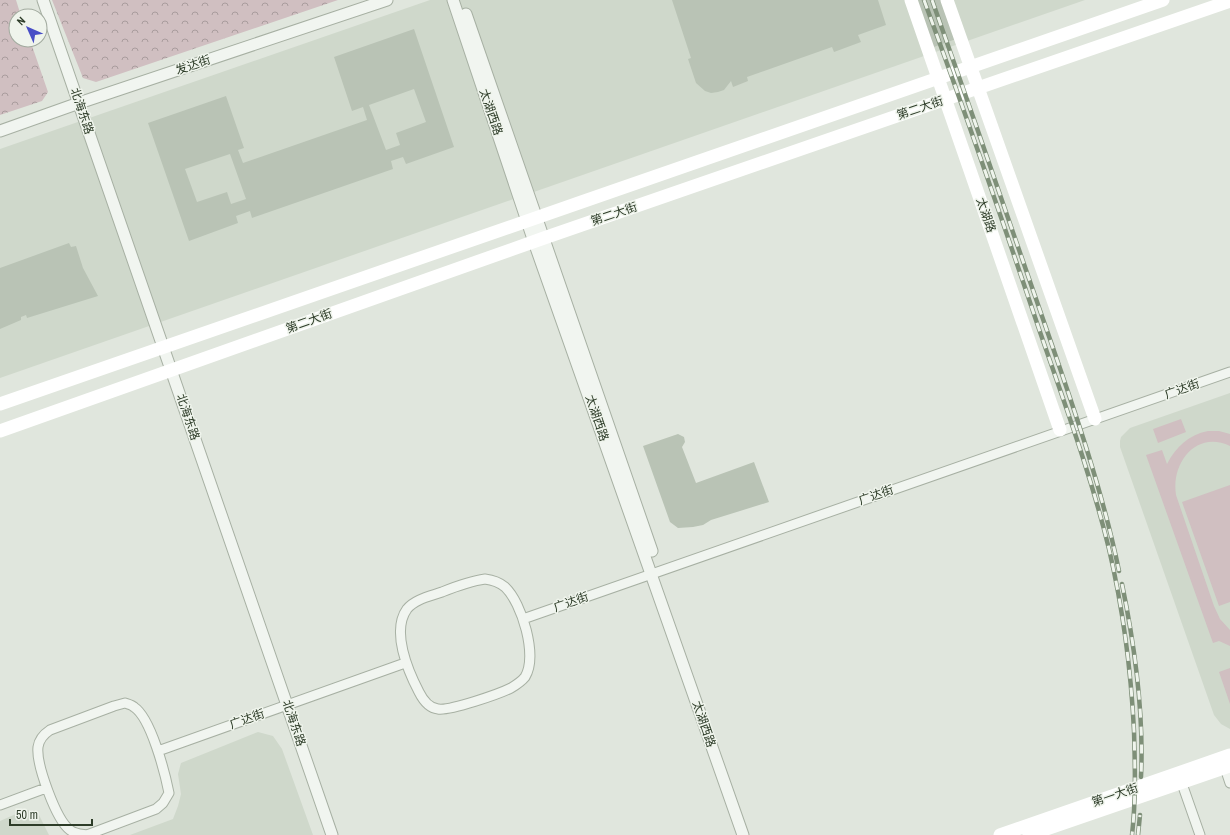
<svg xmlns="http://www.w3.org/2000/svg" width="1230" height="835" viewBox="0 0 1230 835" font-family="'Archivo Narrow','Noto Sans SC',sans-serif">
	<defs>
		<pattern id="forest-crowns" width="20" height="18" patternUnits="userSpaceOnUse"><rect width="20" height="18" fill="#d0bfc1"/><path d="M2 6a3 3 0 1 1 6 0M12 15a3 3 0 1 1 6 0" fill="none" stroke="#a99c9d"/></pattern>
	</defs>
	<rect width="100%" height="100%" fill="#e0e6dd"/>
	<path fill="#cfd8cb" d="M430 0H1085L0 378V149Z
		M1230 393V729L1221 724 1214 715 1120 447V441L1121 437 1130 428Z
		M258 732 273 736 282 749 313 835H130L173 819 178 806 181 794 178 774 181 763Z
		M25 810 37 811 49 835H0V821Z"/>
	<path fill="url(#forest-crowns)" d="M0 0H16L21 16H16V40H30L48 92 42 101 0 115Z
		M52 0H338L96 82 83 78Z"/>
	<path fill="#d0bfc1" d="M1181 419 1186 432 1158 443 1153 429Z
		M1208 431H1219L1230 434V446C1196 430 1171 463 1176 495L1214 606 1220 619 1230 630V646L1219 641 1213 643 1146 455 1162 450 1167 464C1176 447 1188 435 1208 431Z
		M1230 485V602L1219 606 1182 502Z
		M1230 668V704L1219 672Z"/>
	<path fill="#b9c3b5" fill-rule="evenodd" d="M672 0H878L886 25 858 35 861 42 834 52 832 47 747 77 748 81 733 87 731 81 724 90 718 92 711 93 705 91 696 83 688 59 691 58Z
		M914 0H943L956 39 931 48Z
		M414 29 454 147 406 164 403 157 391 161 393 169 252 218 250 211 236 216 238 223 189 241 148 123 226 96 244 148 238 150 243 163 367 120 363 107 352 111 334 57ZM414 89 426 122 396 133 400 145 386 150 369 105ZM230 154 246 199 231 204 227 192 197 202 185 169Z
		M69 243 71 247 76 246 83 268 98 296 27 318 26 315 21 317V320L0 329V268Z
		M678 434 684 437 685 442 682 447 696 483 754 462 769 502 711 520 703 525 693 527 678 528 670 522 643 446Z"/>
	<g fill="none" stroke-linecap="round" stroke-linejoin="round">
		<defs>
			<path id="minor" d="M485 579C493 580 499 582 505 587 522 603 538 656 525 677 521 682 516 685 511 688 499 694 450 711 438 709 429 708 423 700 419 692 408 671 391 631 407 609 415 599 431 596 442 592 457 586 470 581 485 579Z
				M523 619 1230 372
				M125 703C128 704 132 705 134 707 151 718 165 773 169 793L163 803 156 809 87 835C81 834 75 834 70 830 56 820 36 764 38 747 39 740 44 734 50 730L114 706Z
				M158 751 405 663
				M1225 768 1230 783
				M1180 778 1200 835
				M0 805 46 788"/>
			<path id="tertiary" d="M43 0 332 835
				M453 0 534 242 743 835
				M466 14 652 551
				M0 131 79 103 387 0"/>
		</defs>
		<use href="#minor" stroke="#a7b0a3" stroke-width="11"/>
		<use href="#tertiary" stroke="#a7b0a3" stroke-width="13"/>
		<use href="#minor" stroke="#f1f5f0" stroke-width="9"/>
		<use href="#tertiary" stroke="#f1f5f0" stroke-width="11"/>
		<path stroke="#fff" stroke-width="13" d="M911 0 1060 430
			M947 0 1095 419
			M0 404C387 269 776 135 1163 0
			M0 431 544 238 1230 1
			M1000 835 1230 755
			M1029 835 1230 766"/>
		<defs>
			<path id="rail" d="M924 0C964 109 1002 219 1039 329 1064 402 1091 475 1109 549 1123 609 1131 670 1134 731 1135 765 1136 800 1132 835
				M932 0C970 107 1007 215 1044 322 1072 403 1102 488 1119 571
				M1122 584C1135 647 1144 713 1141 777
				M1138 835 1140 815"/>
		</defs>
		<use href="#rail" stroke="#7e8f78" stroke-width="4.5"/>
		<use href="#rail" stroke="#eff4ec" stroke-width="3" stroke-dasharray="9" stroke-linecap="butt"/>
	</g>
	<g text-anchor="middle" stroke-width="3" stroke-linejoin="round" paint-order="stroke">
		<g font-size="12" fill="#2d3c28" stroke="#eff4ec">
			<text transform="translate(193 65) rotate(-19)" y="4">发达街</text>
			<text transform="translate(920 108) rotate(-19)" y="4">第二大街</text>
			<text transform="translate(82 111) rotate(71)" y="4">北海东路</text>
			<text transform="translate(491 112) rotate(71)" y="4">太湖西路</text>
			<text transform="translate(614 214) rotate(-19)" y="4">第二大街</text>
			<text transform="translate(986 215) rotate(71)" y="4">太湖路</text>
			<text transform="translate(309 321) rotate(-20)" y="4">第二大街</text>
			<text transform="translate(1182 389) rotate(-19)" y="4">广达街</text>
			<text transform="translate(188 417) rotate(71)" y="4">北海东路</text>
			<text transform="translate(597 418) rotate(71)" y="4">太湖西路</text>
			<text transform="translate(876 495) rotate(-19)" y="4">广达街</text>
			<text transform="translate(571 602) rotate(-19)" y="4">广达街</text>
			<text transform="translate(247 719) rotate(-19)" y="4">广达街</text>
			<text transform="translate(294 723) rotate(71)" y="4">北海东路</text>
			<text transform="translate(704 724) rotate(71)" y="4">太湖西路</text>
			<text transform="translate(1115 795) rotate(-19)" y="4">第一大街</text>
		</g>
	</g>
	<g transform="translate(28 28) rotate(315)"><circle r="19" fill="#eff4ec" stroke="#a1aa9e"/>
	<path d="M0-3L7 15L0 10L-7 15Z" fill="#484ec6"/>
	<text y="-6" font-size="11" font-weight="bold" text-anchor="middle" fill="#2d3c28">N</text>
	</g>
	<path d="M10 819v6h82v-6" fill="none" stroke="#2d3c28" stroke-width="2"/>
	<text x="16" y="819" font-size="12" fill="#2d3c28" stroke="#eff4ec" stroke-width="3" paint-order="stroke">50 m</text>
</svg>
